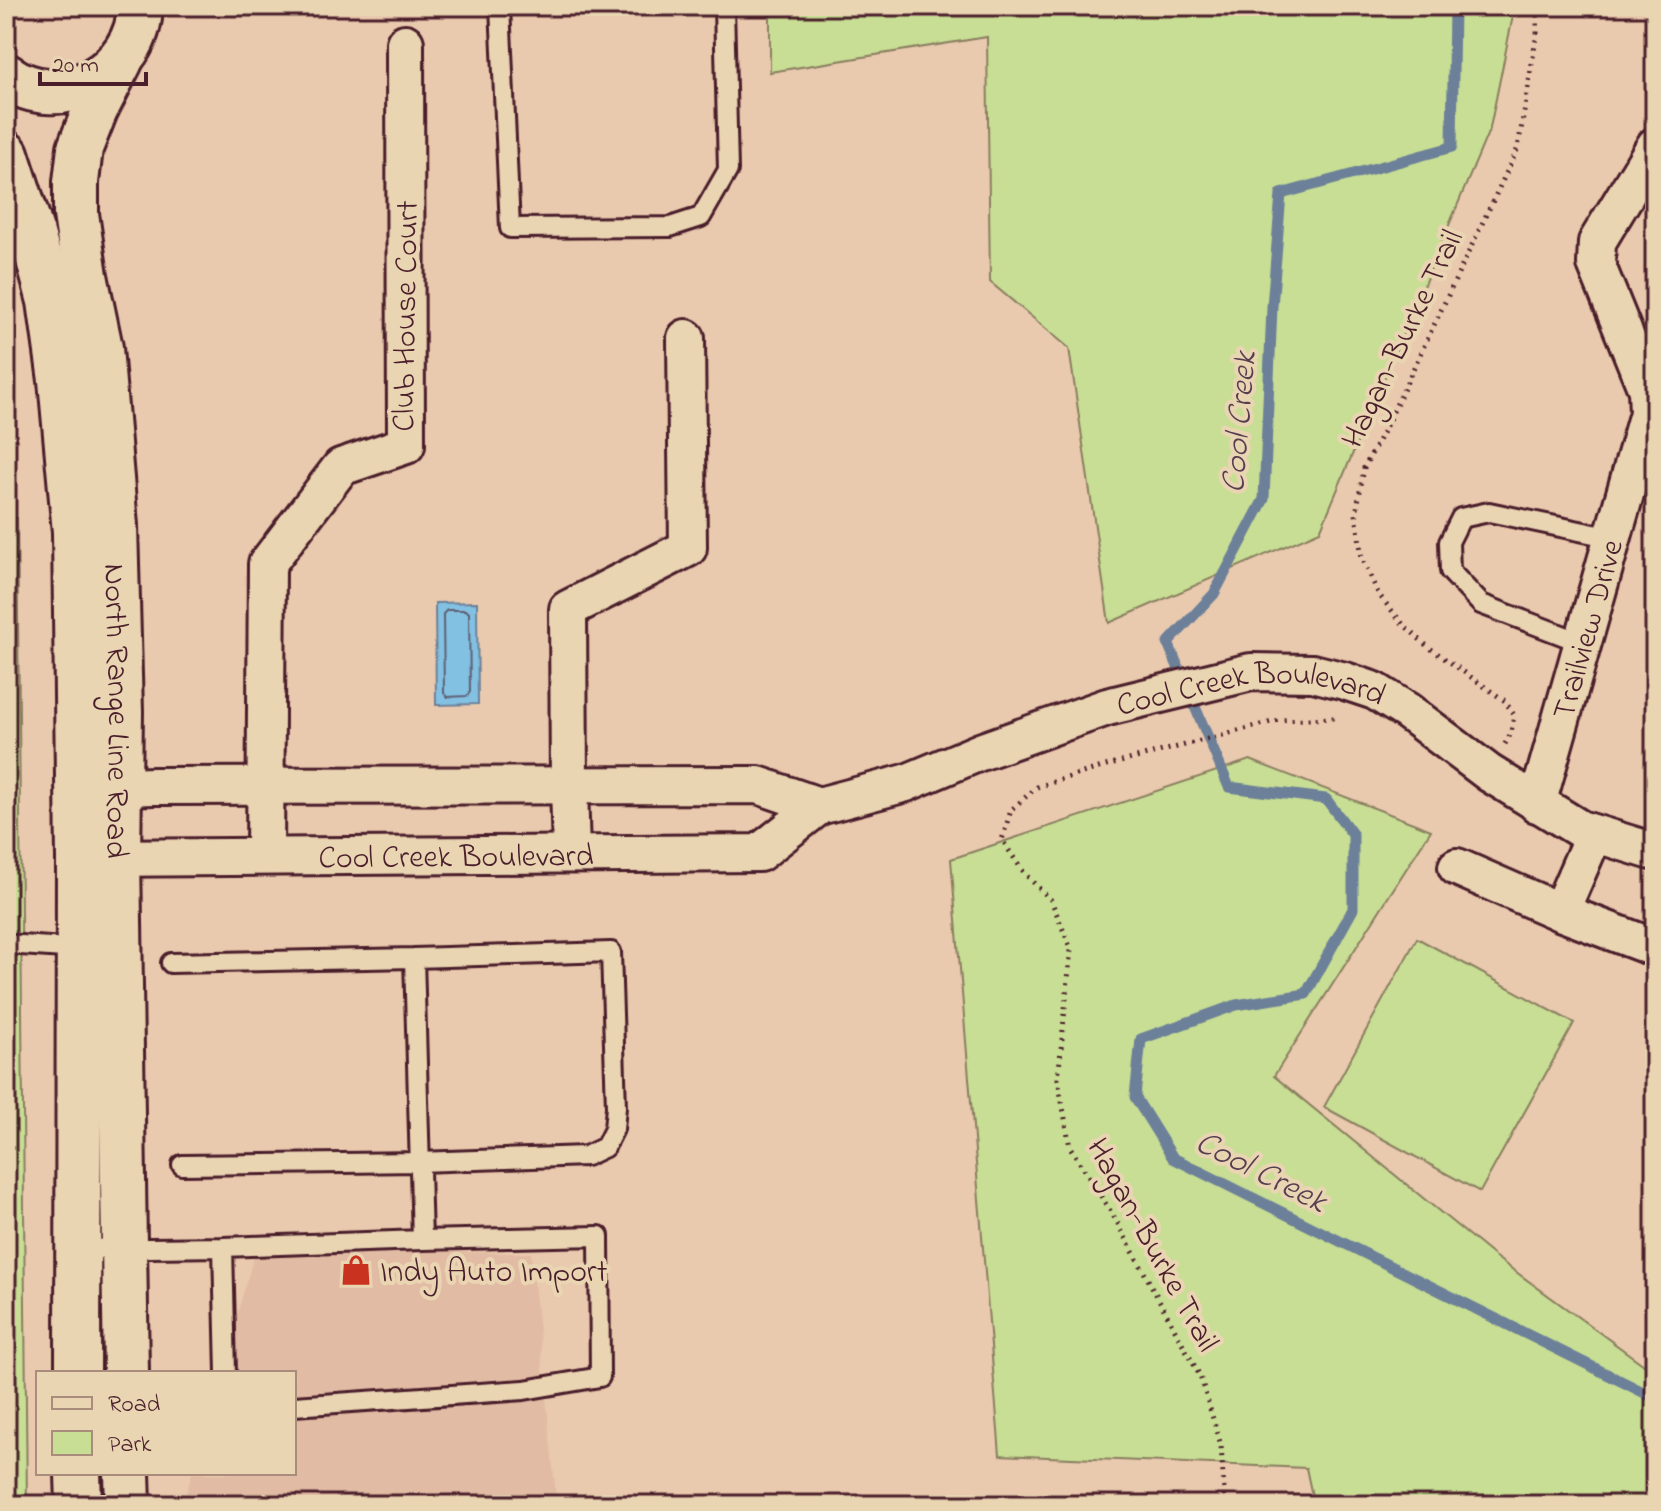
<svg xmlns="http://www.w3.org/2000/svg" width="1661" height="1511" viewBox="0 0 1661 1511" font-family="'Indie Flower',sans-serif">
	<rect width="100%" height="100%" fill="#eacaae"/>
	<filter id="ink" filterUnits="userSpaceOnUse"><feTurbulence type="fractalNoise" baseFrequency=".0125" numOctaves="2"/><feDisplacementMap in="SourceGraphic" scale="16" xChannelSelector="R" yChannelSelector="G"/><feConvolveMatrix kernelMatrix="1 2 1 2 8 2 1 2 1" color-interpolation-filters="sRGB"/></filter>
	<g filter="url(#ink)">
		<path fill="#e2bba4" d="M256 1249 531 1253 557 1505H183L192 1473H294V1373H220Z"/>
		<path fill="#c8de94" stroke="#897e60" stroke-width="2" d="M770 6H1515L1490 128 1320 531 1109 623 1069 348 990 282 987 37 770 72Z
			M6 518H17L27 1505H6Z
			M1250 760 1431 830 1274 1076 1494 1256 1655 1373V1504L1314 1505 1306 1468 1000 1455 951 859Z
			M1417 938 1574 1023 1480 1192 1324 1107Z"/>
		<path fill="#82c1e2" stroke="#6c8099" stroke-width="2" d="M477 602 478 704 436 705 435 603Z"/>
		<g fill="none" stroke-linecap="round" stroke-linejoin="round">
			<path stroke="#606074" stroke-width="2" d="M447 610H466L469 613 470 692 467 696 447 697 444 693 443 614Z"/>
			<path stroke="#6c8099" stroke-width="11" d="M1454 6 1452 147 1281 194 1272 307 1264 499 1214 594 1168 643 1229 787 1326 799 1353 835V909L1306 994 1236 1005 1141 1039 1135 1097 1173 1158 1655 1398"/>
			<defs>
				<path id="lane" d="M500 6 510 228 670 227 701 217 728 170 724 6
					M1583 643 1481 604 1450 571 1449 542 1461 518 1489 512 1613 538
					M6 944 79 949
					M171 963 414 958 422 1240
					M182 1165 419 1162 586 1156 605 1147 614 1129 616 1107 611 952 414 958
					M223 1247 226 1373
					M77 1249 223 1247 422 1240 599 1236 600 1377 524 1390 294 1406"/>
				<g id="street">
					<path d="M92 788 154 786 758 785 819 806"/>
					<path id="s1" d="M1537 804 1648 413 1647 390 1596 264 1597 242 1655 146"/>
					<path d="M1594 834 1560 912 1655 948"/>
					<path d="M571 854 569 785 568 609 688 548 686 338"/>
					<path d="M265 856 267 564 341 467 406 445 405 43"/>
					<path id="s2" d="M90 858 759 853 819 806 906 783 980 752 1107 707 1251 672 1313 673 1345 681 1375 691 1407 711 1489 773 1580 829 1655 852"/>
					<path d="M1457 867 1560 912"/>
				</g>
				<g id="secondary">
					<path id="s3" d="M120 61 95 110 80 148 76 182V214L85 276 100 348 115 526 120 712 118 857 126 1373"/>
					<path d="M6 76C61 116 139 72 140 6"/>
					<path d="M6 154 32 234 50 301 61 380 75 532 79 858 78 1373"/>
					<path d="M78 1473 79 1505"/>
					<path d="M127 1473 128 1505"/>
				</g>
			</defs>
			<use href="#lane" stroke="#4a1f2b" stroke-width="24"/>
			<use href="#street" stroke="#4a1f2b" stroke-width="42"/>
			<use href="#secondary" stroke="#4a1f2b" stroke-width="50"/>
			<path stroke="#4a1f2b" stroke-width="5" stroke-dasharray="2 6" stroke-linecap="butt" d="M1505 744 1511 733 1514 715 1505 701 1427 646 1403 624 1379 595 1362 558 1356 514 1364 468 1388 422 1518 148 1537 33V6
				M1225 1505 1221 1445 1200 1376 1116 1220 1070 1147 1058 1079 1071 949 1051 900 1025 874 1002 840 1011 810 1037 787 1102 767 1279 720 1334 718"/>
			<use href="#lane" stroke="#ead5b3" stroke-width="18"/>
			<use href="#street" stroke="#ead5b3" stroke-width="36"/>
			<use href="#secondary" stroke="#ead5b3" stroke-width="44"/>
		</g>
	</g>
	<defs>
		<symbol id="shop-bare" viewBox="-9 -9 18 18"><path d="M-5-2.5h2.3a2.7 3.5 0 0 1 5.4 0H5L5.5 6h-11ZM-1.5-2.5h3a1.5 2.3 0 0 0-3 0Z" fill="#c8321e" stroke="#ead5b3" stroke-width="2.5" paint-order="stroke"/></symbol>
	</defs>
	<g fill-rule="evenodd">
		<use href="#shop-bare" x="334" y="1248" width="44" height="44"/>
	</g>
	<g text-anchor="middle" stroke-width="8" stroke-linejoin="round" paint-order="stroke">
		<g font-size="32" fill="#4a1f2b" stroke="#ead5b3">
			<text transform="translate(404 316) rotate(-89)" y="11">Club House Court</text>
			<text transform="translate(1401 338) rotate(-64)" y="11">Hagan-Burke Trail</text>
			<text dy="11" stroke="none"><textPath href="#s1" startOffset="182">Trailview Drive</textPath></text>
			<text dy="11" stroke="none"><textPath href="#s2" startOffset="1198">Cool Creek Boulevard</textPath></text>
			<text dy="11" stroke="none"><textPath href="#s3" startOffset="662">North Range Line Road</textPath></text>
			<text dy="11" stroke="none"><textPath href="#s2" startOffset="366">Cool Creek Boulevard</textPath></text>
			<text transform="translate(1154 1244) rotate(61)" y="11">Hagan-Burke Trail</text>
		</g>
		<g font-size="32" fill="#4a1f2b" stroke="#ead5b3" text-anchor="start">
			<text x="380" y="1281">Indy Auto Import</text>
		</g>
		<g font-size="34" font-style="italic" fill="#553f50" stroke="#ead5b3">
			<text transform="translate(1237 422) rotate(-85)" y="12">Cool Creek</text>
			<text transform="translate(1262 1170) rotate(27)" y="12">Cool Creek</text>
		</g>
	</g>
	<rect width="1661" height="1511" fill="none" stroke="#ead5b3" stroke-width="32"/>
	<rect x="16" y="16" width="1629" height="1479" fill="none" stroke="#4a1f2b" stroke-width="3" filter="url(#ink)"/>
	<rect x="36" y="1371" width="260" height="104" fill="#ead5b3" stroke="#aa8c7d" stroke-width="2"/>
	<rect x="52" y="1397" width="40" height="12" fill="#ead5b3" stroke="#aa8c7d" stroke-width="2"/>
	<text x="108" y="1411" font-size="24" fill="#4a1f2b">Road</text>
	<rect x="52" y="1431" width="40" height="24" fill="#c8de94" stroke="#aa8c7d" stroke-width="2"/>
	<text x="108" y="1451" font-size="24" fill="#4a1f2b">Park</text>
	<path d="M40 72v12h106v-12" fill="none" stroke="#4a1f2b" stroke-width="4"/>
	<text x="52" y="72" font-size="24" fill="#4a1f2b" stroke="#ead5b3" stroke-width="6" paint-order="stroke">20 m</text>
</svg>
